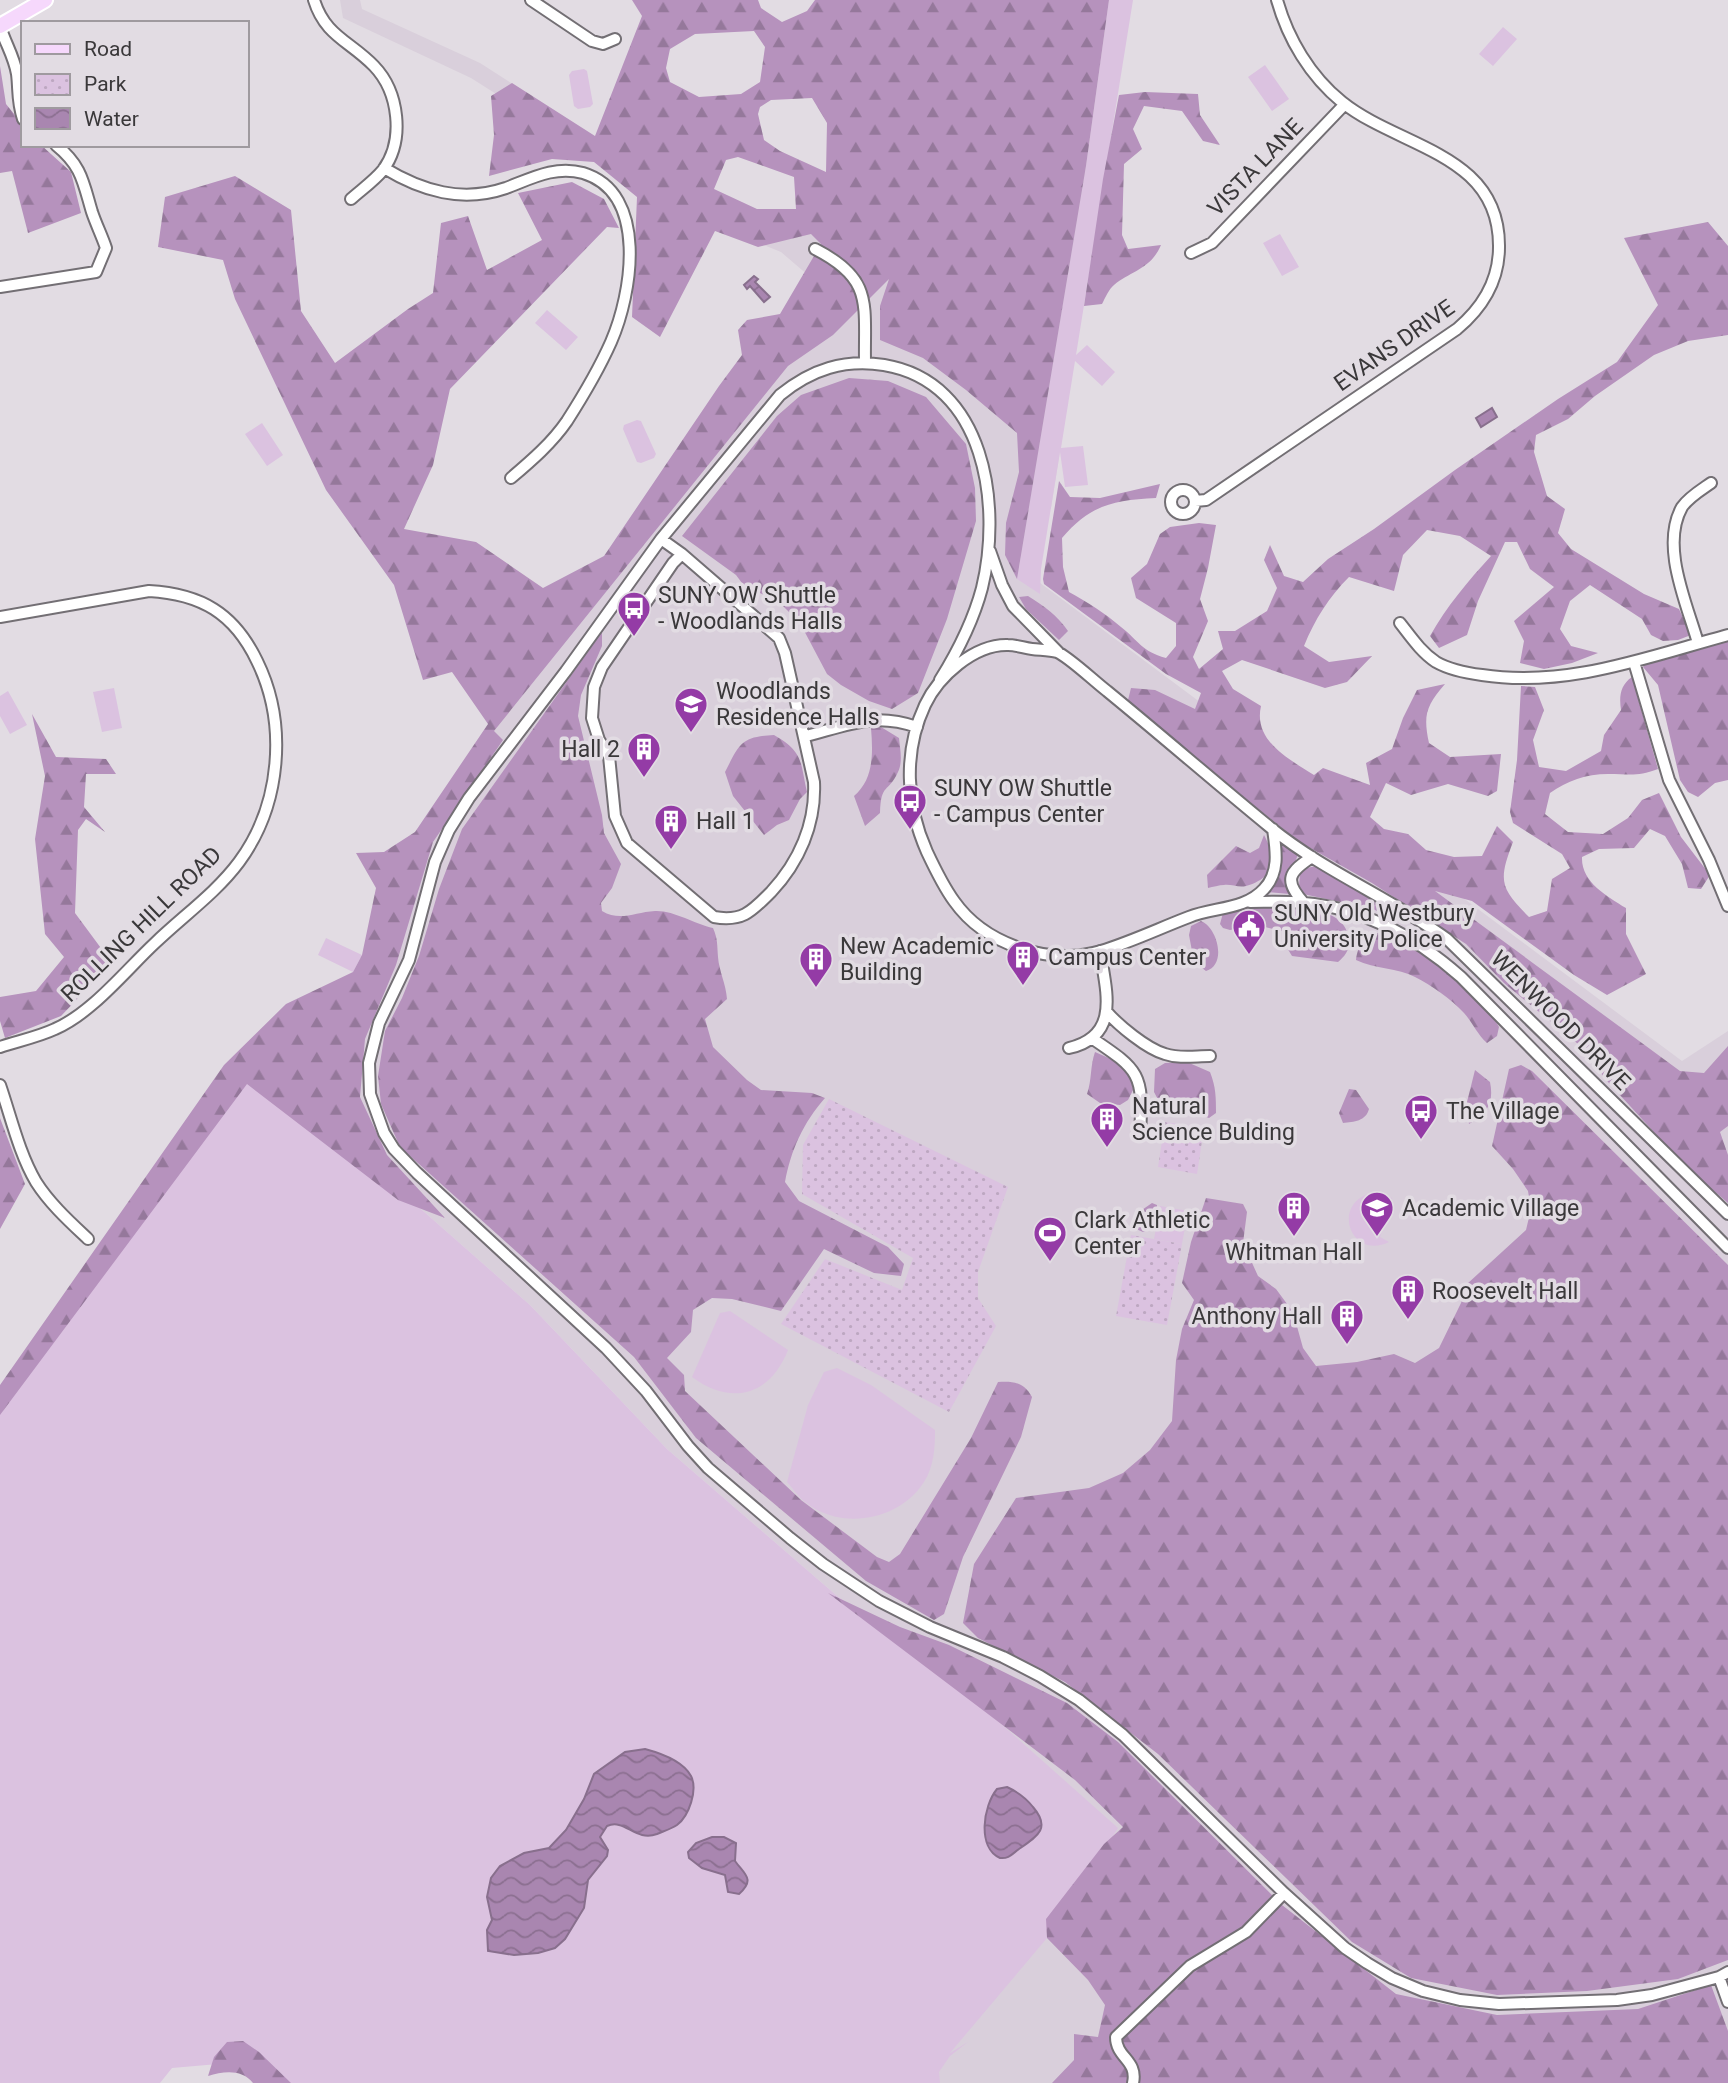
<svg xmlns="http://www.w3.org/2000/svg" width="1728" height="2083" viewBox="0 0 1728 2083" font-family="Roboto,sans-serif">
	<defs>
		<pattern id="forest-firs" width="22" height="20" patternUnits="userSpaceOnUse" patternTransform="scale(1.75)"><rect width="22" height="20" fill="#b692bd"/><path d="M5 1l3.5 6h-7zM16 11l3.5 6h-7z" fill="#95789b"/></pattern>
		<pattern id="park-dots" width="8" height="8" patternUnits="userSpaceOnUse" patternTransform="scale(1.75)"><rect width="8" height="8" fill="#dbc2e0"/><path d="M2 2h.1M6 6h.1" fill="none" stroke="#bda7c1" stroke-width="1.8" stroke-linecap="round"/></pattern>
		<pattern id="water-waves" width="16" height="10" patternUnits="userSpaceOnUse" patternTransform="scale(1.75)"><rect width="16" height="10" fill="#a986b0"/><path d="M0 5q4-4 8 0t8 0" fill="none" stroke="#8b6f90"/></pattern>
	</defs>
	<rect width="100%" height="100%" fill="#e2dce3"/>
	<path fill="#d9cfdb" d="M340 0H360L362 9 480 63 689 197 785 233 871 104 1103 179 1051 508 1016 565 1682 1061 1728 1031V2083H915L895 1639 836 1595 667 1449 530 1305 413 1202 292 1006 362 974 406 848 809 276 781 252 681 211 471 78 343 18Z"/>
	<path fill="#dbc2e0" d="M1109 0H1133L1076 355 1087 345 1115 372 1102 386 1075 361 1061 448 1083 446 1088 485 1065 487 1060 452 1041 569 1040 594 1017 579 1086 166Z
		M1503 27 1517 39 1493 66 1479 54Z
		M1265 65 1289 99 1272 111 1248 77Z
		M584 69 587 71 593 104 590 107 578 109 574 106 569 75 572 71Z
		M1280 234 1299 267 1282 276 1263 243Z
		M547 310 578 337 566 350 535 323Z
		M637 420 641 421 656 454 654 458 641 463 637 462 623 429 624 425Z
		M262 423 283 455 267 466 245 434Z
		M114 688 122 728 102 732 93 692Z
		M8 691 27 725 10 734 0 716V696Z
		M326 938 362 955 353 972 318 955Z
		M235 1059 413 1202 530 1305 667 1449 836 1595 895 1639 927 1658 1118 1828 1047 1938 950 2053 968 2042 950 2056 939 2072 940 2083H265L241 2062 172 2068 160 2083H0V1388Z
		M1375 1192 1392 1198 1380 1237 1389 1242C1350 1261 1329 1201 1375 1192Z
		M1160 1206 1188 1211 1182 1244 1154 1239Z
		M730 1311 788 1350C770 1396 731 1406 692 1377L720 1313Z
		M837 1368 871 1385 935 1430C935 1448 934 1466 924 1482 899 1521 841 1531 805 1502 798 1497 793 1488 787 1482L808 1405 824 1372Z"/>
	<path fill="url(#forest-firs)" fill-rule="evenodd" d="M632 0H758L761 8 782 22 807 11 815 0H1109L1086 166 1017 579 1005 555 1006 523 1019 472 1017 433 966 390 923 358 880 340V306L889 279 833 335 788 366 494 731 503 740 433 842 396 965 365 1039 360 1097 387 1155 445 1218 398 1200 247 1084 0 1415V1385L224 1065 286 1004 353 972 362 955 376 888 356 853 384 852 415 832 488 724 452 672 423 680 394 585 326 490 235 299 223 260 158 247 165 197 235 176 291 210 301 311 335 363 408 309 433 293 441 223 468 216 487 270 542 240 518 193 572 182 604 199 619 228 607 227 450 389 433 465 404 529 476 542 543 588 604 556 719 386 742 355 738 330 747 320 780 314 821 244 811 234 758 247 715 231 660 337 632 317 637 197 594 162 552 159 489 176 494 135 491 96 512 83 595 136 642 16ZM754 31 765 47 760 82 741 94 699 97 670 82 666 68 670 49 695 34ZM812 98 827 123 826 172 780 151 764 140 758 114 760 107 771 100ZM738 157 794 177 796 209H757L714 189 726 160Z
		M0 66 6 104 23 125V145H41L71 172 81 213 28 233 12 171 0 173Z
		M1145 92 1198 94 1200 115 1220 145 1203 141 1182 111 1144 106 1133 129 1142 149 1124 164 1122 235 1128 249 1161 245C1151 269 1131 271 1114 285 1109 289 1105 298 1102 304L1084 306 1103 179 1119 95Z
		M1708 222 1728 246V335L1688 341 1654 355 1595 396 1568 419 1536 435 1534 452 1547 496 1565 509 1558 533 1571 549 1644 594 1679 609 1691 635 1678 640 1663 641 1651 635 1642 619 1590 585 1570 601 1560 629 1571 646 1598 653 1572 663 1544 669 1520 663 1524 641 1514 621 1554 587 1530 569 1517 542H1505L1478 601 1467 635 1439 648 1430 636C1447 606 1468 581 1491 556L1460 536 1427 530 1403 555 1394 591 1349 577C1329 597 1315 619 1304 646L1329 662 1372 656 1347 682 1325 688 1242 660 1222 671 1233 689 1261 706C1253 741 1289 759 1314 775L1323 768 1370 785 1366 763 1392 749 1403 718 1417 690 1445 684C1426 706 1423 715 1429 743L1450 757 1501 754 1497 791 1488 796 1448 784 1411 795 1386 783 1370 817 1384 829 1408 834 1426 850 1454 857 1482 856 1497 826 1513 842C1498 881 1500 888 1529 917L1547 911 1552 879 1570 868 1562 854 1513 823 1510 812 1517 760 1521 686 1535 687 1544 710 1533 740 1539 767 1566 771 1601 751 1604 735 1621 710C1619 697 1620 685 1632 677L1658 769C1637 777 1630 774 1608 774 1586 774 1567 781 1550 793L1545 814 1568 832 1603 834 1628 818 1642 800 1659 793 1681 837 1710 875 1701 889 1688 888 1682 864 1665 836 1650 829 1634 848 1599 849 1582 857C1581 882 1607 896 1626 908V934L1646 974 1607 995 1574 975 1472 901 1435 891 1680 1071 1704 1073 1728 1046V1126L1720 1132 1728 1155V1203L1685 1166 1608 1082 1578 1044 1504 983 1466 944 1372 883 1298 841 1178 744 1128 700 1131 688 1155 690 1195 709 1201 693 1166 674 1044 584 1043 579 1059 481 1070 497 1100 498 1160 484 1156 498C1114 500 1090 505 1062 538L1063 567 1069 592C1087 602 1105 613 1121 627 1140 642 1141 651 1166 658L1176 646V623L1136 598 1131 578 1147 564 1160 534 1170 527 1199 523 1216 525 1208 568 1200 599 1208 621 1193 657 1199 669 1223 649 1218 631H1235L1267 611 1277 588 1264 560 1270 545 1284 576 1303 582 1328 559 1374 529 1455 470 1558 399 1617 362 1658 305 1624 238Z
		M849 378 888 381 926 397 966 444 975 488 976 521 947 619 918 693 892 709 869 701 841 685 827 674 800 623 777 600 745 587 736 575 682 536 777 416 801 395Z
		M1028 596C1044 606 1057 615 1068 631L1059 640 1026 609 1019 597Z
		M602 632V646L581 695 578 716 602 815 604 833 621 864 612 888 601 903 602 911C620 922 635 912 655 911 673 910 695 924 713 928 718 939 717 946 718 957 719 971 726 984 727 999L705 1019 713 1047 747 1080 761 1090 812 1093 825 1098C803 1123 791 1150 785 1182L799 1201 888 1247 904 1264 901 1276 874 1273 824 1249 781 1311 732 1299 712 1298 693 1310 691 1332 667 1358 684 1375 685 1391 801 1500 877 1557 889 1562 900 1554 971 1438 998 1382C1013 1381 1024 1382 1032 1397L1021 1437 963 1557 944 1614 934 1620 866 1581 696 1438 634 1357 400 1147 381 1104 378 1076 385 1031 402 998 419 956 439 889 462 829Z
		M1728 635V780L1715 783 1698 797 1688 792 1680 780 1658 685 1643 667 1649 658Z
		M32 714 56 757 106 759 116 774H86L84 807 105 832 86 819 78 830 75 913 112 963 61 1016 5 1038 0 1021V997L36 991 64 957 45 934 35 839 45 776Z
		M881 727 899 738C900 748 903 762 898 772 888 794 881 782 880 813L865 826 854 796C874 779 873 753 871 728Z
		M774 735C804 752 800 762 807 792L800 799 789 820 777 825 764 835 733 796 725 772C740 743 741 737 774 735Z
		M1264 835C1277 859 1276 877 1246 886 1239 888 1231 884 1224 885 1219 885 1213 887 1208 888L1207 875 1236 846 1250 853 1259 848Z
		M1279 839 1298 854C1292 875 1282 866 1290 894L1267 892C1277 873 1283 861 1279 839Z
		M1317 866 1404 915 1409 923 1404 924 1373 909 1303 894 1299 886 1300 873 1306 868Z
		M1259 907C1288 909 1344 902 1349 939 1350 950 1345 956 1338 962L1292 956 1284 943 1282 931 1265 927 1248 926 1230 930 1223 928 1220 924 1223 913Z
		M1201 921C1218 928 1227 965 1206 971L1194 962 1189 935 1191 926Z
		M1377 933C1425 945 1462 985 1495 1020L1499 1027 1497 1036 1487 1043C1477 1034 1473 1023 1464 1013 1451 999 1431 985 1415 977 1398 968 1375 969 1356 960 1358 945 1363 939 1377 933Z
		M1095 1052 1120 1063 1132 1081 1133 1090 1128 1100 1120 1105 1100 1103 1087 1094C1092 1080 1090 1066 1095 1052Z
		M1187 1062 1210 1072C1216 1087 1216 1098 1216 1113L1209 1118 1198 1114 1190 1104 1162 1107 1154 1092 1155 1069 1165 1063Z
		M1521 1065 1532 1071 1728 1265V1960L1678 1979 1587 1991 1497 1995 1411 1978 1352 1942 1158 1754 1065 1682 978 1638 963 1623 974 1564 1016 1498 1089 1488 1123 1473 1150 1450 1172 1421 1176 1360 1182 1329 1194 1300 1182 1283 1191 1242 1206 1198 1243 1204 1247 1212 1243 1243 1258 1276 1276 1289 1293 1312 1303 1348 1316 1366 1357 1362 1394 1354 1415 1363 1439 1348 1461 1303 1467 1284 1526 1230 1531 1209 1528 1191 1513 1169 1492 1146 1509 1069Z
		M1475 1070 1490 1082C1494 1102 1488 1114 1469 1124L1466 1106Z
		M1349 1089 1356 1090 1369 1109C1366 1121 1354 1122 1343 1123L1339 1113Z
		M0 1118 25 1184 0 1229Z
		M1152 1203 1157 1205V1214L1151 1229 1143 1232 1134 1228 1136 1214Z
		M828 1593 900 1627 949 1645 1067 1703 1118 1742 1282 1905 1396 1994 1497 2015 1638 2009 1711 1985 1728 2031V2083H1052L1074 2060V2034L1098 2037 1105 2005 1088 1980 1047 1938 1046 1919 1104 1844 1123 1827 1075 1780Z
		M243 2041 259 2052 291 2083H253C242 2069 224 2071 208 2076L214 2057 227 2042Z"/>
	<path fill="url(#park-dots)" d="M829 1099 1008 1187 978 1272V1298L996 1326 949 1412 781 1324 825 1259 902 1290 913 1258 802 1194 803 1145Z
		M1165 1122 1204 1128 1197 1174 1158 1167Z
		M1131 1235 1182 1244 1167 1325 1116 1316Z"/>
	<path fill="url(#water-waves)" stroke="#886f8d" stroke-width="2" d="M754 276 758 279 755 282 770 297 764 302 750 286 747 289 744 285Z
		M1492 408 1497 417 1481 427 1476 418Z
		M645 1749C660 1753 683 1761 691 1776 698 1790 689 1816 677 1825 671 1829 664 1831 657 1834 635 1842 625 1818 607 1826L600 1837 608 1850 607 1856 588 1880 584 1908 565 1939 555 1948 538 1953 514 1955 488 1951 487 1930 492 1920 487 1897 491 1878 500 1866 524 1853 549 1848 566 1830 584 1799 594 1774 625 1752Z
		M1007 1787C1018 1792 1026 1798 1033 1807 1051 1828 1038 1836 1019 1849 1012 1854 1009 1859 1000 1858 977 1848 983 1806 997 1789Z
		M712 1837H724L736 1843 735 1861C744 1874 756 1879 739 1894L728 1892 725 1875 702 1868 689 1858 688 1852 696 1843Z"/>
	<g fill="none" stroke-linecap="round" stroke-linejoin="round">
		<defs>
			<path id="minor" d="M314 0C325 36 350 41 374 66 399 92 405 140 383 170 374 181 361 190 351 199
				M531 0 592 41 603 44 615 39
				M0 26C5 43 14 56 17 74 19 90 17 101 23 119
				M384 168C422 191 462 203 506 188 530 179 555 165 583 173 649 193 632 294 611 342 599 369 583 396 567 421 552 443 531 461 511 478
				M815 249C874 279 864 304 865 363
				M1191 253 1212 243 1345 104
				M0 287 96 272 106 248C102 236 96 224 92 212 83 182 82 166 56 145
				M1171 502a12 12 0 1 1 24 0a12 12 0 1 1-24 0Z
				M1195 501 1206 500 1457 329C1482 308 1499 281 1499 247 1500 153 1399 148 1342 102 1310 76 1288 39 1277 0
				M661 539 682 554
				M990 551 1002 585 1013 606 1058 652
				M682 554 779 638 785 653 814 782C816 824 799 862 771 892 752 911 743 922 714 917L627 843 615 816 609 756 599 740 592 718 594 687 602 667 673 563Z
				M0 617 149 591C201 594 234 613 257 661 288 724 281 805 239 862 216 893 183 916 155 943 126 970 92 1013 55 1029 38 1037 18 1041 0 1047
				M1400 623C1411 637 1421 652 1436 662 1450 670 1466 673 1482 675 1567 688 1647 657 1728 635
				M1698 643C1687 604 1660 546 1682 507 1689 497 1701 490 1711 483
				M1634 662 1669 780 1709 860 1728 906
				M940 680C958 651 973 622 982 588 1002 506 986 382 884 365 844 359 812 369 780 395L661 539 566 671 469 798 449 830 435 862 409 960 379 1023 369 1063 370 1094 384 1133 394 1149 417 1173 606 1348 646 1391 688 1446 708 1468 790 1538 823 1564 879 1601 930 1627 1003 1657 1040 1676 1079 1700 1123 1735 1284 1893 1345 1948 1367 1963 1392 1978 1423 1991 1460 2000 1499 2004 1617 2000 1652 1995 1719 1977 1728 1972
				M806 736C848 725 874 712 917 727
				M1273 829C1276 850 1280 872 1264 889 1245 910 1214 907 1189 917 1160 928 1131 942 1101 951 1050 966 985 945 954 901 943 886 935 869 927 852 906 805 903 752 925 705 938 677 974 644 1008 645 1016 645 1024 648 1032 649 1040 650 1050 650 1057 652 1069 657 1095 682 1107 691 1162 736 1216 783 1271 828 1325 872 1391 898 1447 939L1728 1214
				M1250 902C1268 902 1286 901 1304 903 1364 908 1417 938 1461 977L1728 1248
				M1304 903C1283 880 1289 872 1312 857
				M1106 1011C1118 1025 1147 1049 1165 1054 1179 1059 1195 1056 1210 1056
				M1093 1039C1139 1070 1144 1074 1140 1132
				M1069 1048C1121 1036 1106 991 1100 951
				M0 1085C11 1117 19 1153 36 1182 50 1204 70 1222 88 1239
				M1719 1977 1728 2002
				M1133 2083C1138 2060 1116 2058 1116 2037L1190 1966 1246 1932 1284 1893"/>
			<path id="major" d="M0 26 45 0"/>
		</defs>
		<use href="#minor" stroke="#736f74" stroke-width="14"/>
		<use href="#major" stroke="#fff" stroke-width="18"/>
		<use href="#minor" stroke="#fff" stroke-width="10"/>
		<use href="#major" stroke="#f6d8fc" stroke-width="14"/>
	</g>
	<defs>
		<symbol id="bus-pin" viewBox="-11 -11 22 30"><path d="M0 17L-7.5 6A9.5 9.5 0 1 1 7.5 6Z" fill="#943ba6" stroke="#e2dce3"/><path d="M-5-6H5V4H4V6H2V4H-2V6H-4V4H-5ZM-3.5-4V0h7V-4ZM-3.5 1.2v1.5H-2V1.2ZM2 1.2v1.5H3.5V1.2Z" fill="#fff"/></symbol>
		<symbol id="university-pin" viewBox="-11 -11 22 30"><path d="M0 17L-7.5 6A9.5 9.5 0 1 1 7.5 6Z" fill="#943ba6" stroke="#e2dce3"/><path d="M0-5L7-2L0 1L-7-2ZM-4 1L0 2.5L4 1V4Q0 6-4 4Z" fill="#fff"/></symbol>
		<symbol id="building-pin" viewBox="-11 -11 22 30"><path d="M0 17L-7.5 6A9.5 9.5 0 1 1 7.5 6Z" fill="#943ba6" stroke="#e2dce3"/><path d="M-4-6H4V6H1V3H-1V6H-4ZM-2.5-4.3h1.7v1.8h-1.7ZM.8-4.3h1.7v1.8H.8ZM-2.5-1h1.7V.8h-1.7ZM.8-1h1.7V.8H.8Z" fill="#fff"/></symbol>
		<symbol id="civic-pin" viewBox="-11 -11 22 30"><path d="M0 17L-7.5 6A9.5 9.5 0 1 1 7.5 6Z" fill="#943ba6" stroke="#e2dce3"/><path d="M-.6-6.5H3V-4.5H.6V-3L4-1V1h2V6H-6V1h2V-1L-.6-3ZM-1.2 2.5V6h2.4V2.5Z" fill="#fff"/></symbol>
		<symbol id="stadium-pin" viewBox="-11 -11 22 30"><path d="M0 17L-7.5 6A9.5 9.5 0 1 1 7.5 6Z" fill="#943ba6" stroke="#e2dce3"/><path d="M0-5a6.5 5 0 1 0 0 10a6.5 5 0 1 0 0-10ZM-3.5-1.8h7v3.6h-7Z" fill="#fff"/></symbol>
	</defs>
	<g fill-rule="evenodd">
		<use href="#bus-pin" x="615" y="589" width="38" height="52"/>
		<use href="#university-pin" x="672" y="685" width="38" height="52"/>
		<use href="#building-pin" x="625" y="730" width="38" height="52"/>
		<use href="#bus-pin" x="891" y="782" width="38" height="52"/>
		<use href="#building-pin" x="652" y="802" width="38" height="52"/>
		<use href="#civic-pin" x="1230" y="907" width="38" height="52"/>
		<use href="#building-pin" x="1004" y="938" width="38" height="52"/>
		<use href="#building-pin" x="797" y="940" width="38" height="52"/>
		<use href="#bus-pin" x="1402" y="1092" width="38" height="52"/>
		<use href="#building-pin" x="1088" y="1100" width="38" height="52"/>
		<use href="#building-pin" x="1275" y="1189" width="38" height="52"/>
		<use href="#university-pin" x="1358" y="1189" width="38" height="52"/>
		<use href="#stadium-pin" x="1031" y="1214" width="38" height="52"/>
		<use href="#building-pin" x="1389" y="1272" width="38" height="52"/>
		<use href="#building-pin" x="1328" y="1297" width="38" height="52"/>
	</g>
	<g text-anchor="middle" stroke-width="7" stroke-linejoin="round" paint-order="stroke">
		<g font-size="23" fill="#3a383a" stroke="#e2dce3">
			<text transform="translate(1255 167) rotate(-46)" y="8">VISTA LANE</text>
			<text transform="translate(1394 345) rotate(-35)" y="8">EVANS DRIVE</text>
			<text transform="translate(141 924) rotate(-44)" y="8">ROLLING HILL ROAD</text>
			<text transform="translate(1561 1020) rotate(45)" y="8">WENWOOD DRIVE</text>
		</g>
		<g font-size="23" fill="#3a383a" stroke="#e2dce3" text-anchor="start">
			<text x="658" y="603">SUNY OW Shuttle<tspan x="658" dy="26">- Woodlands Halls</tspan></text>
			<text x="716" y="699">Woodlands<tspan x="716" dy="26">Residence Halls</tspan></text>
			<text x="620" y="757" text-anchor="end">Hall 2</text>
			<text x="934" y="796">SUNY OW Shuttle<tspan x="934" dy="26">- Campus Center</tspan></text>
			<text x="696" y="829">Hall 1</text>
			<text x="1274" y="921">SUNY Old Westbury<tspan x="1274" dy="26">University Police</tspan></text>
			<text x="840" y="954">New Academic<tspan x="840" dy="26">Building</tspan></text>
			<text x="1048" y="965">Campus Center</text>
			<text x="1132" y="1114">Natural<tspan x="1132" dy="26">Science Bulding</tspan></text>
			<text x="1446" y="1119">The Village</text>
			<text x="1402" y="1216">Academic Village</text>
			<text x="1074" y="1228">Clark Athletic<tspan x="1074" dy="26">Center</tspan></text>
			<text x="1294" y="1260" text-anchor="middle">Whitman Hall</text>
			<text x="1432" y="1299">Roosevelt Hall</text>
			<text x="1322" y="1324" text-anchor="end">Anthony Hall</text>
		</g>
	</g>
	<rect x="21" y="21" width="228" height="126" fill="#e2dce3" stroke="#9f9a9f" stroke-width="2"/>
	<rect x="35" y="44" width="35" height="10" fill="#f6d8fc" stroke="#9f9a9f" stroke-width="2"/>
	<text x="84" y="56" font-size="21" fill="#3a383a">Road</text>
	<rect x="35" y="74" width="35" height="21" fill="url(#park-dots)" stroke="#9f9a9f" stroke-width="2"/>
	<text x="84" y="91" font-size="21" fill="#3a383a">Park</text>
	<rect x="35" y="108" width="35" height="21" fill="url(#water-waves)" stroke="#9f9a9f" stroke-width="2"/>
	<text x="84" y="126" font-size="21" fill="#3a383a">Water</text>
</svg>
